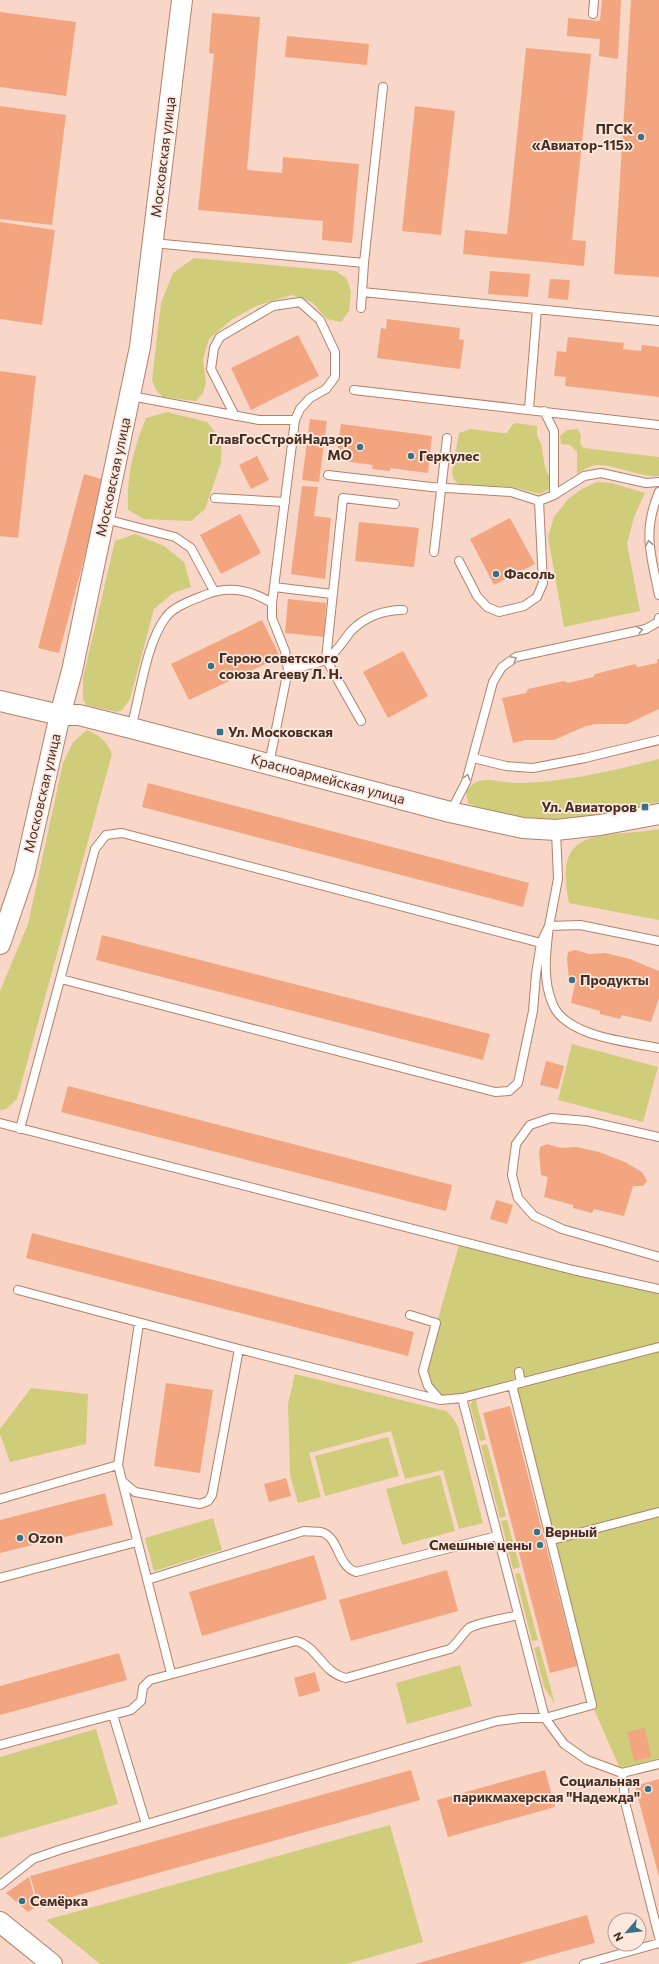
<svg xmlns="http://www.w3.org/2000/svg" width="659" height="1964" viewBox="0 0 659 1964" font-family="Commissioner,sans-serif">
	<rect width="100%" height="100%" fill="#f8d7c8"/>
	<path fill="#cfcc7a" d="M194 258 336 271 347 279 351 292 349 311 341 322 327 319 312 302 292 295 256 306 231 320 209 339 203 359 206 383 203 393 196 401 163 397 156 390 152 380 161 303 173 273Z
		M167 412 207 422 222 441 221 462 205 509 191 521 144 519 128 510C127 473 133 451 146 418Z
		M516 423 537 426V435L541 444 545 467 550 479V489L540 494 512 487 459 484C454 481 453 478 452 472L459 433 470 429 503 433H507L512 425Z
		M578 429 581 436 580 444 584 448 659 457V476C636 478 610 461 591 466 586 468 581 471 577 474V452L570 445 561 444 560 436 567 430Z
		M597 482 611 483 645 493 634 517 627 544 640 611 564 627 548 537 554 517 568 499 582 489Z
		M135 534 164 546 184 562 191 587 173 593 154 609 130 699 122 710 117 712 86 705 83 699V678L115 541Z
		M87 730C101 736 106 741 112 754L17 1099 6 1109 0 1110V991L28 924 63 763 73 742Z
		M659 759V802C644 805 629 810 614 813 574 822 506 822 468 803L466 792C479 771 498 784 521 783 568 782 614 770 659 759Z
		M659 829V920L569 903C552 823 603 839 659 829Z
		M572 1044 658 1067 643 1122 558 1100Z
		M460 1242 659 1289V1764L622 1773 592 1705 512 1385 440 1400 423 1371Z
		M295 1374 446 1411 453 1418 458 1427 483 1523 459 1529 443 1470 405 1479 391 1431 309 1453 321 1497 298 1503 290 1475 288 1404Z
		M31 1388 88 1394 86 1444 10 1462 0 1434V1429Z
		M475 1397 486 1440 480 1441 470 1405Z
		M388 1437 399 1476 325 1496 315 1456Z
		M487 1444 506 1516 500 1518 481 1446Z
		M440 1475 455 1531 402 1545 386 1489Z
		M213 1518 222 1550 154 1571 145 1538Z
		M507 1520 520 1567 513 1569 501 1521Z
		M520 1573 538 1640 532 1641 515 1574Z
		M539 1646 555 1704 544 1687 534 1648Z
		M460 1665 472 1706 407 1724 396 1683Z
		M96 1729 118 1804 0 1838V1757Z
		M390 1825 423 1942 347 1964H100L46 1920Z"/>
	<path fill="#f3a57f" d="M602 0H621L618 59 599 56 600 39 567 36 568 18 600 21Z
		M631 0H659V277L614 274Z
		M0 12 76 22 66 96 0 87Z
		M212 13 260 17 247 170 282 173 283 157 359 164 352 243 322 240 323 221 198 210 214 54 209 53Z
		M287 36 369 44 367 65 285 57Z
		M526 48 591 54 572 240 586 241 584 266 463 254 465 230 514 235 507 234Z
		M0 106 66 115 52 225 0 219Z
		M415 106 455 111 441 235 402 231Z
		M0 222 55 230 42 325 0 319Z
		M490 271 530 274 528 297 488 294Z
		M550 279 570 280 568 300 548 298Z
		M387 319 460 328 459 339 464 340 460 369 377 358 381 328 386 329Z
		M298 335 319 376 251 410 231 368Z
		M568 337 624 343 623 349 641 351 642 345 659 347V397L565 386 566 377 554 376 557 351 566 352Z
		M0 371 36 376 18 538 0 536Z
		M310 419 327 421 319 482 302 480Z
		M341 424 432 436 428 473 390 468V471L372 469 373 465 336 460Z
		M257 456 269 480 251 489 239 465Z
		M84 474 105 480 59 653 38 648Z
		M302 486 318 487 314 516 331 518 325 579 291 574Z
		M240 514 261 553 221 574 200 535Z
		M510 518 535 564 494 585 470 539Z
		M359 522 419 528 414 567 355 561Z
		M288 599 326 603 324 637 285 633Z
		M262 620 280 657 189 700 171 664Z
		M403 651 428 696 388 718 363 672Z
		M657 659H659V709L627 724H596L586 726 554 740H525L513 743 502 698 526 693 528 689 564 681 568 683 593 677 595 674 635 664 638 667 657 663Z
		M148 783 529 883 523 907 142 807Z
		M102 935 490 1034 483 1060 96 960Z
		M575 950 589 954 605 953 630 959 659 971V998L651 1022 622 1015 620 1019 600 1014V1011L571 1003 575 983 569 980 567 959 568 952Z
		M546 1061 564 1066 558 1089 540 1085Z
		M68 1086 452 1185 446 1211 61 1112Z
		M547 1144 561 1148 577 1147 599 1152 625 1162 642 1172 647 1181 643 1186H633L624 1216 594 1209 592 1213 573 1208V1205L544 1197 548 1177 541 1175 539 1153 540 1147Z
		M496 1200 513 1205 507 1224 490 1219Z
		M32 1233 414 1332 408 1356 26 1258Z
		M166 1383 213 1390 200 1473 154 1466Z
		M510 1406 577 1666 550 1673 483 1413Z
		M286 1478 291 1496 269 1502 264 1484Z
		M105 1493 113 1525 0 1553V1520Z
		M314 1555 327 1599 202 1636 189 1592Z
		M447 1570 458 1611 351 1641 339 1600Z
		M119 1653 127 1680 0 1715V1686Z
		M315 1672 320 1691 299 1697 294 1678Z
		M645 1728 651 1757 634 1761 627 1732Z
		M411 1770 420 1800 39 1906 30 1876Z
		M545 1770 555 1807 448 1837 437 1800Z
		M659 1779V1877L635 1786Z
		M29 1877 37 1906 28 1912 6 1893Z
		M587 1915 595 1943 550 1955 519 1964H415Z"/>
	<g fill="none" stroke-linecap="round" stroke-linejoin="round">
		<defs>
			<path id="service" d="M593 14 594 0
				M153 243 364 263 362 292 659 321
				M364 263 383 87
				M361 308 362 292
				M354 390 659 425
				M131 396 259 420H295
				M529 409 537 309
				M544 411 554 431V495
				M235 416 211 369 214 348 220 337 273 306 300 302 320 320 335 352V377L326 389 310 398 300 409 295 420 272 603V618L285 651 288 670 269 764
				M328 475 431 487 511 492 539 501 554 495 584 476 601 473 646 483 659 482
				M659 492C642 532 651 555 659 595
				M215 498 285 502
				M105 519 175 537 191 548 214 591
				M434 552 447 438
				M459 561 477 596 487 607 499 612 524 606 537 597 543 583 539 501
				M274 587 332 594
				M288 670C300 666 317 665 327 659 337 652 343 641 351 631 366 616 383 610 403 610
				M361 721 326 659 343 498 395 504
				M131 728C140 696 146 643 166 617 174 606 193 600 205 595 229 585 251 590 272 603
				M473 758 506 766 533 768 585 758 659 740
				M451 811 466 782 493 682 502 667 516 657 646 629 658 622 659 618
				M659 941 580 925 549 926C546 952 542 980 553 1005 567 1037 629 1042 659 1048
				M61 979 495 1092 509 1091 518 1083 533 1011 536 974 541 943 549 926 558 879 556 831
				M0 1123 573 1270 659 1289
				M20 1129 95 849 106 835 122 833 541 943
				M659 1137 587 1121 551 1118 530 1125 516 1144 512 1175 518 1198 534 1216 562 1229 659 1257
				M18 1290 239 1349 440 1400 462 1398 659 1347
				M410 1315 436 1323 423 1371 428 1386 440 1400
				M139 1323 118 1465 171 1673
				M519 1372 521 1383
				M462 1398 545 1718 564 1744 587 1760 622 1773 626 1806 659 1937
				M122 1481 135 1492 200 1504 208 1501 212 1495 239 1349
				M0 1499 118 1465
				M552 1540 659 1512
				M0 1578 137 1542
				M147 1580 304 1531C310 1532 316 1531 321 1532 340 1537 336 1565 356 1572L497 1536
				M113 1715 146 1824
				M0 1745 131 1710 141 1701 143 1687 150 1680 296 1641C319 1647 321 1672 346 1678L450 1649C458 1643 462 1634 469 1628 477 1623 507 1618 518 1615
				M622 1773 659 1764
				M0 1885 33 1859 62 1849 497 1721 521 1718H545L592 1705 512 1385
				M584 1964 659 1943"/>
			<path id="tertiary" d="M0 701 60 715H79L131 728 450 812 523 828 556 830 600 825 659 814
				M0 944 24 874 60 715 72 671 140 347 182 0
				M0 1922 52 1964"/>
		</defs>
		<use href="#service" stroke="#b28169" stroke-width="10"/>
		<use href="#tertiary" stroke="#b28169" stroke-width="22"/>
		<use href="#service" stroke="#fff" stroke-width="8"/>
		<use href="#tertiary" stroke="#fff" stroke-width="20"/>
	</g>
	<defs><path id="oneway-chevron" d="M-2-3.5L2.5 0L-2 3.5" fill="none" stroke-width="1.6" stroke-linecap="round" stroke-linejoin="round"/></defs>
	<g stroke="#a29792">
		<use href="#oneway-chevron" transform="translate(649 543) rotate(-100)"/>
		<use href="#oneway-chevron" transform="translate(640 630) rotate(-14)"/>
		<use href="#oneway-chevron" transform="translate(514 659) rotate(-31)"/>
		<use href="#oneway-chevron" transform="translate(467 777) rotate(-72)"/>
	</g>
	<g fill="#357188" stroke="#fee7dd" stroke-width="1.5">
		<circle cx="641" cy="137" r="4"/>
		<circle cx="360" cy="447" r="4"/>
		<circle cx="411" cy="456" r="4"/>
		<circle cx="496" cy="574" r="4"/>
		<circle cx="211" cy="666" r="4"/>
		<rect x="216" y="728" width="8" height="8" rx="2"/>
		<rect x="641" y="803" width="8" height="8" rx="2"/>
		<circle cx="572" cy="980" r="4"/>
		<circle cx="537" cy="1532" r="4"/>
		<circle cx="20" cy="1538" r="4"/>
		<circle cx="540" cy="1545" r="4"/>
		<circle cx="648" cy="1789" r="4"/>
		<circle cx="22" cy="1901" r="4"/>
	</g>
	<g text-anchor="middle" stroke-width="3.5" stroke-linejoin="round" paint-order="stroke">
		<g font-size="14" font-weight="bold" fill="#442f25" stroke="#fee7dd" text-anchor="start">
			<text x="633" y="134" text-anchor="end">ПГСК<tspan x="633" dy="16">«Авиатор-115»</tspan></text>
			<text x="352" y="444" text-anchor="end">ГлавГосСтройНадзор<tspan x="352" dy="16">МО</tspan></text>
			<text x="419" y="461">Геркулес</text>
			<text x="504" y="579">Фасоль</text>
			<text x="219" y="663">Герою советского<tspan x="219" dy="16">союза Агееву Л. Н.</tspan></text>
			<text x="228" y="737">Ул. Московская</text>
			<text x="637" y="812" text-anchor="end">Ул. Авиаторов</text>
			<text x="580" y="985">Продукты</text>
			<text x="545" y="1537">Верный</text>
			<text x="28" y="1543">Ozon</text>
			<text x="532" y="1550" text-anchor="end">Смешные цены</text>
			<text x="640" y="1786" text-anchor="end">Социальная<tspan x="640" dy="16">парикмахерская "Надежда"</tspan></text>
			<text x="30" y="1906">Семёрка</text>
		</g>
		<g font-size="14" fill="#442f25" stroke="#fee7dd">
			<text transform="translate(163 157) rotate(-83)" y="5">Московская улица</text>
			<text transform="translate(113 477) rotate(-78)" y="5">Московская улица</text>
			<text transform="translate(328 779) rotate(15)" y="5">Красноармейская улица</text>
			<text transform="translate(42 793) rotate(-77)" y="5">Московская улица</text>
		</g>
	</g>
	<g transform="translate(627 1932) rotate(242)"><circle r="19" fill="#fee7dd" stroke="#b49d93"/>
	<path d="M0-3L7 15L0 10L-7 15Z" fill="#357188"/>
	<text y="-6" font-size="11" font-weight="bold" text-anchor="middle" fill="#442f25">N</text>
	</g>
</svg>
